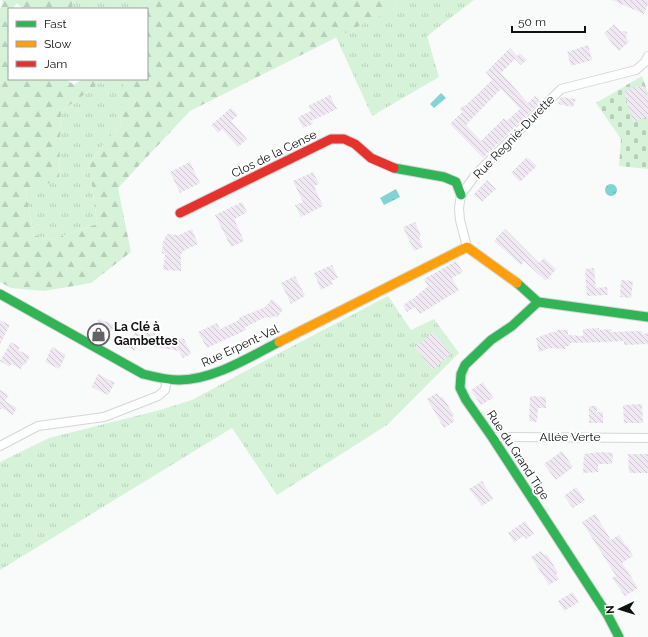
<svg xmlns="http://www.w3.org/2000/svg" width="648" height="637" viewBox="0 0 648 637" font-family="Raleway,sans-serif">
	<defs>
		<pattern id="grass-tufts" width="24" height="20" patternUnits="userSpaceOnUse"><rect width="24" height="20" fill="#d6f3da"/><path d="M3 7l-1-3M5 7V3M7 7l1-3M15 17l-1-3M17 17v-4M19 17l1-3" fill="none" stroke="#b7cfba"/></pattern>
		<pattern id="forest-firs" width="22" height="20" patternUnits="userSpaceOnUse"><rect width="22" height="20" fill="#d6f3da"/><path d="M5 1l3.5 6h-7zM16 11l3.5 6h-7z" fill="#b7cfba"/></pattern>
		<pattern id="cemetery-stones" width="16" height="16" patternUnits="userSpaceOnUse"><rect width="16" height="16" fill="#d6f3da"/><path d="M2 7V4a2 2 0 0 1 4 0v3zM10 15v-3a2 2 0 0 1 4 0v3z" fill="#b7cfba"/></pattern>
		<pattern id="water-ripples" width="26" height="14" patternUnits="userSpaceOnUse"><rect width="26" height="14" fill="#81d3d4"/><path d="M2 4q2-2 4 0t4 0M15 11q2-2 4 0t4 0" fill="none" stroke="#6eb4b5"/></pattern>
		<pattern id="building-back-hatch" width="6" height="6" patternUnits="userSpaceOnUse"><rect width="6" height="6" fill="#f0e8f2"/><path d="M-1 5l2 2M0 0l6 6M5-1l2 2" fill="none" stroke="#cdc6ce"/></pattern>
	</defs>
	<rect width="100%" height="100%" fill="#f9fafa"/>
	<path fill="url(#grass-tufts)" d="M72 0H149L142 9H73Z
		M398 0H474L427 36 439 77 372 116 336 37 395 8Z
		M99 79H124L125 83 120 125 89 163 97 224 50 240 34 235 25 189 59 180 61 111 95 87Z
		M388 296 411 330 434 319 459 353 387 425 277 495 232 428 0 570V462L49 438 160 410 192 400 268 359Z"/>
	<path fill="url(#forest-firs)" d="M2 0H72L73 9H23L17 3 12 9H9V79H66L74 85 82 79H99L95 87 61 111 59 181 25 189 34 235 50 240 97 224 89 163 120 125 124 79H147V9H142L149 0H398L395 8 190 111 118 188 131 252 91 283 44 291 11 288 0 282V9L3 3Z"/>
	<path fill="url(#cemetery-stones)" d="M642 76 648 93V169L619 166 621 139 596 103Z"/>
	<path fill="url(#water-ripples)" d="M441 93 446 98 434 108 430 104Z
		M605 190a6 6 0 1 1 12 0a6 6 0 1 1-12 0Z
		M396 189 400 197 384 205 380 198Z"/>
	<path fill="url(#building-back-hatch)" fill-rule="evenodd" d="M612 0H648V4L644 14Z
		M614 24 620 31H624L627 32 626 38 629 42 619 51 604 33Z
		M588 45 592 60 571 66 567 52Z
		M510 48 517 56 520 53 527 60 521 65 515 59 501 73 528 103 535 96 540 102 483 158 450 124 462 112 460 109 464 105 465 106 492 80 486 72ZM501 89 520 109 507 121 504 118 481 141 466 125Z
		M636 86 639 87 644 86 648 98V117L633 122 624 92Z
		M330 95 337 109 311 121 313 124 303 128 298 117 311 111 308 106Z
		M561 97 576 99 573 107 558 104Z
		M231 108 238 115 231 121 247 139 238 147 222 129 218 133 211 125Z
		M527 157 537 166 520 182 511 173Z
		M190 162 200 183 180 193 170 172Z
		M313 172 319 184 314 186 323 206 301 217 295 205 303 202 293 181Z
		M487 180 496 189 482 202 474 194Z
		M242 202 247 212 234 219 244 241 231 247 215 215Z
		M415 222 421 236 419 238 423 247 414 251 403 227Z
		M192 229 198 244 185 250 181 254V271L163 270 165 254 162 253 163 242 167 234 179 235Z
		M505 229 539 263 544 258 556 269 546 281 524 261 521 265 494 241Z
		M456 261 463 272 452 278 459 290 420 314 415 307 407 312 403 305 414 298 428 286 424 279Z
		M332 265 338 278 331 281 333 284 321 290 314 273Z
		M594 268 596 288 607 287 608 295 587 296 585 269Z
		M295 276 305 296 291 304 281 283Z
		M621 280 633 281 631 298 620 297Z
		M272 299 283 309 277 318 275 316 270 318 269 317 263 318 244 328 246 330 207 348 198 332 217 323 220 329 239 320V318L249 313V314L265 307Z
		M99 319 115 325 105 340 93 332Z
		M0 320 10 325 0 344Z
		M599 328V330L611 329 612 332 642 331 643 334 648 333V344L624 345V341L605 342 570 343V346H566L565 349 550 348 539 352 536 338 552 332H557V330H568V335L583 336V329Z
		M145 332 184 339 191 354 183 358 179 351 139 344 134 351 127 346 135 333 144 336Z
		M433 332 451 354 433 370 415 347Z
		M11 342 20 347 18 350 30 356 25 365 23 364 21 369 11 364 10 367 0 361Z
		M52 347 66 355 59 369 45 362Z
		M98 374 115 383 108 395 92 387Z
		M483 382 493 398 481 405 471 390Z
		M0 390 9 395 5 401 17 408 13 415 1 408 0 410Z
		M437 393 440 398 442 396 454 415 452 417 455 421 444 428 427 399Z
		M530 396 546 397V408H538L537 422 529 421Z
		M642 404 643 423H624L623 405Z
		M589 406H597V412H603V423H589Z
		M562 451 573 467 556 480 544 464Z
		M599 452 613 453 612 464H598V472L583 473 584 454Z
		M628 454H648V473H629Z
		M482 481 493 499 482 506 469 489Z
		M576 487 585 500 573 508 564 496Z
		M595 514 611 540 619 535 633 556 622 563 638 588 625 596 612 578 616 576 582 522Z
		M525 521 534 534 526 539 524 536 514 542 508 533Z
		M541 551 544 555 547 554 558 573 556 574 559 579 549 585 531 557Z
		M573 592 579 602 564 611 558 601Z"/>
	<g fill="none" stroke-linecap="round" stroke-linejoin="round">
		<defs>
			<path id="street" d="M467 247 460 220 459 208 461 195 476 174 561 89 636 70 645 62 648 56
				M492 437 648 438
				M0 446 38 426 104 417 158 396 165 390 167 379"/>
			<path id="fast" d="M394 168 444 177 456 182 461 195
				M517 283 538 302 648 317
				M0 294 143 374C155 377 167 380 179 380 213 380 250 357 279 342
				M538 302 512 326 491 340 465 365 461 374 460 388 466 400 492 437 607 614 619 637"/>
			<path id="slow" d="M279 342 467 247 517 283"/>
			<path id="jam" d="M180 213 331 139H344L355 144 371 158 394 168"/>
		</defs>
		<use href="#street" stroke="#d5d6d6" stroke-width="10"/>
		<use href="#fast" stroke="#d5d6d6" stroke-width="11"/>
		<use href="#slow" stroke="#d5d6d6" stroke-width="11"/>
		<use href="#jam" stroke="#d5d6d6" stroke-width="11"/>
		<use href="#street" stroke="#fefefe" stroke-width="8"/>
		<use href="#fast" stroke="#30b455" stroke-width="9"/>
		<use href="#slow" stroke="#ff9f0a" stroke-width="9"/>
		<use href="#jam" stroke="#e5322d" stroke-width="9"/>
	</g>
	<defs>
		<symbol id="shop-ring" viewBox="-11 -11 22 22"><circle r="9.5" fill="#fff" stroke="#626263" stroke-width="1.5"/><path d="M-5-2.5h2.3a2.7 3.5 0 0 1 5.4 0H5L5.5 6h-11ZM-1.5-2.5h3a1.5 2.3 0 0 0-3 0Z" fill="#626263"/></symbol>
	</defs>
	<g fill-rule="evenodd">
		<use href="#shop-ring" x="86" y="322" width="25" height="25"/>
	</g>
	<g text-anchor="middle" stroke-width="4" stroke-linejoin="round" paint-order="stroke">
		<g font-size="12" fill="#101011" stroke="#fff">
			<text transform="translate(514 137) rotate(-46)" y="4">Rue Regnié-Durette</text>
			<text transform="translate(274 154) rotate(-26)" y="4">Clos de la Cense</text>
			<text transform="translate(240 346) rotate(-25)" y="4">Rue Erpent-Val</text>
			<text x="570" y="441">Allée Verte</text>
			<text transform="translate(518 455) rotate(57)" y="4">Rue du Grand Tige</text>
		</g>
		<g font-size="12" font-weight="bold" fill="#101011" stroke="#fff" text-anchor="start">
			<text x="114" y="331">La Clé à<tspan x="114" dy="14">Gambettes</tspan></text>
		</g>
	</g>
	<rect x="8" y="8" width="140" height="72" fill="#ffffff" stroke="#9f9fa0"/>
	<rect x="16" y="21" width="20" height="6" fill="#30b455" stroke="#9f9fa0"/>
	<text x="44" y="28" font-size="12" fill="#101011">Fast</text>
	<rect x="16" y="41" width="20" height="6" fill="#ff9f0a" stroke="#9f9fa0"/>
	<text x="44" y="48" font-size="12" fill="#101011">Slow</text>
	<rect x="16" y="61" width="20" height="6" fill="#e5322d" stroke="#9f9fa0"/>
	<text x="44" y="68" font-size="12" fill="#101011">Jam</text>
	<g transform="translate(620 609) rotate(266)" stroke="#ffffff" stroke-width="3" paint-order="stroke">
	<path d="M0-3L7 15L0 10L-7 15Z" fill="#101011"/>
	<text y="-6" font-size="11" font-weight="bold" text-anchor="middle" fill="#101011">N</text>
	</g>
	<path d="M512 26v6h73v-6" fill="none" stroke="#101011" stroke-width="2"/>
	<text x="518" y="26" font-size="12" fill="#101011" stroke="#ffffff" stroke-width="3" paint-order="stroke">50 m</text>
</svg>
